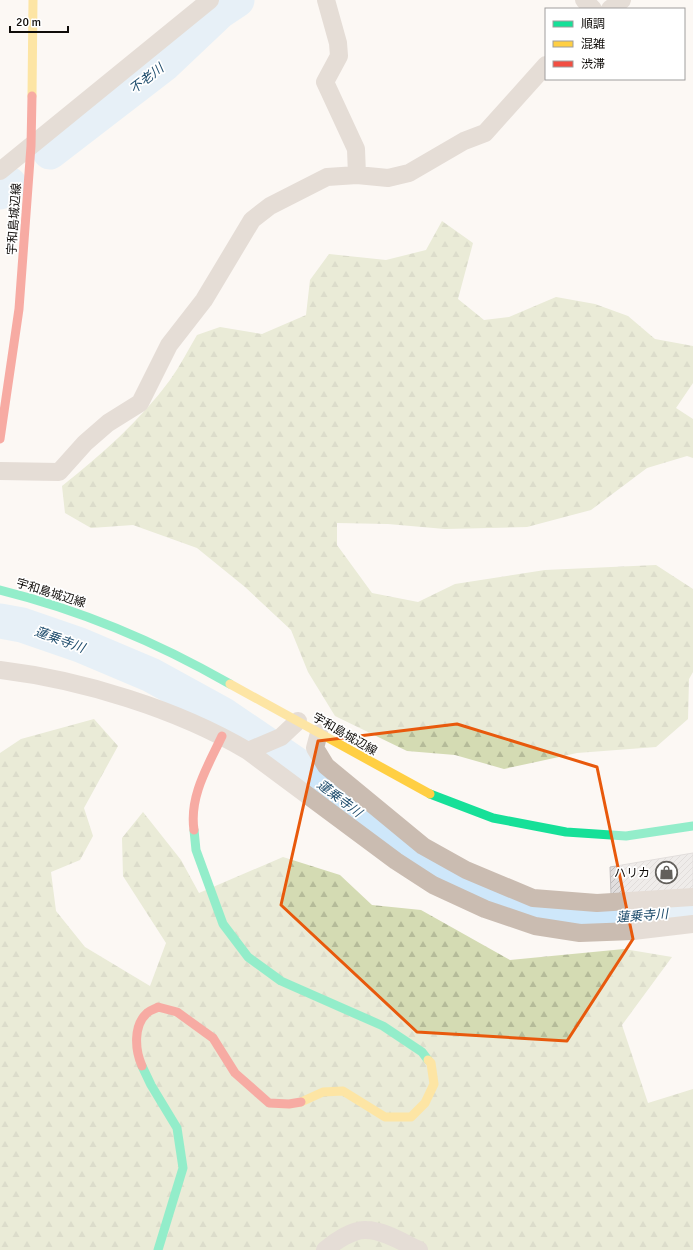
<svg xmlns="http://www.w3.org/2000/svg" width="693" height="1250" viewBox="0 0 693 1250" font-family="Signika,'Noto Sans JP',sans-serif">
	<defs>
		<pattern id="forest-firs" width="22" height="20" patternUnits="userSpaceOnUse"><rect width="22" height="20" fill="#d4dbb3"/><path d="M5 1l3.5 6h-7zM16 11l3.5 6h-7z" fill="#b5bb99"/></pattern>
		<pattern id="building-hatch" width="6" height="6" patternUnits="userSpaceOnUse"><rect width="6" height="6" fill="#e1dede"/><path d="M-1 1l2-2M0 6l6-6M5 7l2-2" fill="none" stroke="#c0bdbd"/></pattern>
	</defs>
	<rect width="100%" height="100%" fill="#fcf8f4"/>
	<path fill="url(#forest-firs)" d="M442 221 473 243 458 299 484 320 509 317 556 297 595 304 628 316 655 339 693 346V383L676 408 693 419V458L687 456 647 468 591 510 527 527 445 529 388 524 337 523V545L372 593 418 602 455 584 545 570 656 565 693 589V672L689 679 688 719 656 747 577 753 504 769 455 755 407 751 335 716 308 672 291 630 245 587 197 548 133 525 91 528 65 513 62 486C102 454 140 421 170 380 180 366 188 350 197 335L220 327 262 334 306 315 310 280 329 254 386 260 426 250Z
		M94 719 118 746 84 808 93 836 80 860 51 872 56 911 85 947 150 986 166 943 123 876 122 838 143 812 181 860 199 893 283 857 340 875 372 905 421 910 510 960 624 949 672 957 622 1025 648 1103 693 1089V1250H0V753L21 739Z"/>
	<g fill="none" stroke-linecap="round" stroke-linejoin="round">
		<path stroke="#cee7fa" stroke-width="35" d="M50 152 163 65 219 12 237 0
			M0 192 9 184
			M0 621 22 625 80 645 151 675 222 714 297 765 435 871 479 892 539 915 586 919 693 911"/>
	</g>
	<path fill="url(#building-hatch)" stroke="#c3bfbf" d="M693 853V890L611 895 610 867Z"/>
	<g fill="none" stroke-linecap="round" stroke-linejoin="round">
		<path stroke="#cabcb1" stroke-width="18" d="M326 0 338 43 339 56 325 82 356 149 357 175
			M584 0 593 9
			M610 9 622 0
			M0 171 210 0
			M0 471 59 472 85 443 108 423 140 403 169 345 204 300 252 220 270 206 327 177 357 175 388 178 409 173 464 141 485 133 546 65
			M0 670C82 680 177 709 248 751L396 861 433 885 485 909 535 926 580 933 633 931 693 924
			M319 733 315 748 326 766 423 846 466 870 533 898 597 903 693 897
			M248 751 281 737 298 721
			M325 1250C334 1242 353 1229 366 1230 383 1230 404 1243 419 1250"/>
		<path stroke="#16e098" stroke-width="9" d="M0 590C81 610 157 642 230 684
			M430 794 493 818 566 832 626 836 693 826
			M194 830 196 850 223 924 248 957 281 981 383 1026 422 1052 428 1060
			M142 1066 151 1085 177 1128 183 1168 158 1250"/>
		<path stroke="#ffcf43" stroke-width="9" d="M32 96 33 0
			M230 684 430 794
			M301 1102 323 1092 343 1091 385 1117H411L425 1103 434 1084 431 1063 428 1060"/>
		<path stroke="#f24e42" stroke-width="9" d="M0 439 19 309 31 146 32 96
			M194 830C189 796 208 766 222 736
			M142 1066C135 1050 133 1026 147 1013 150 1010 155 1009 158 1007L177 1012 213 1038 235 1073 269 1103 289 1104 301 1102"/>
	</g>
	<path d="M0 0H693V1250H0ZM457 724 597 767 633 939 567 1041 417 1032 281 905 318 741Z" fill="#fcf8f4" fill-opacity=".55" fill-rule="evenodd"/>
	<path fill="none" stroke="#e8590c" stroke-width="3" stroke-linejoin="round" d="M457 724 597 767 633 939 567 1041 417 1032 281 905 318 741Z"/>
	<defs>
		<symbol id="shop-ring" viewBox="-11 -11 22 22"><circle r="9.5" fill="#fff" stroke="#625f5b" stroke-width="1.5"/><path d="M-5-2.5h2.3a2.7 3.5 0 0 1 5.4 0H5L5.5 6h-11ZM-1.5-2.5h3a1.5 2.3 0 0 0-3 0Z" fill="#625f5b"/></symbol>
	</defs>
	<g fill-rule="evenodd">
		<use href="#shop-ring" x="654" y="860" width="25" height="25"/>
	</g>
	<g text-anchor="middle" stroke-width="3.5" stroke-linejoin="round" paint-order="stroke">
		<g font-size="12" fill="#0f0c09" stroke="#fff">
			<text transform="translate(14 219) rotate(-86)" y="4">宇和島城辺線</text>
			<text transform="translate(51 593) rotate(17)" y="4">宇和島城辺線</text>
			<text transform="translate(345 734) rotate(30)" y="4">宇和島城辺線</text>
		</g>
		<g font-size="12" fill="#0f0c09" stroke="#fff" text-anchor="end">
			<text x="650" y="877">ハリカ</text>
		</g>
		<g font-size="13" font-style="italic" fill="#1e4c6c" stroke="#fff">
			<text transform="translate(146 78) rotate(-38)" y="5">不老川</text>
			<text transform="translate(60 639) rotate(20)" y="5">蓮乗寺川</text>
			<text transform="translate(340 798) rotate(37)" y="5">蓮乗寺川</text>
			<text transform="translate(642 915) rotate(-4)" y="5">蓮乗寺川</text>
		</g>
	</g>
	<rect x="545" y="8" width="140" height="72" fill="#ffffff" stroke="#9f9e9d"/>
	<rect x="553" y="21" width="20" height="6" fill="#16e098" stroke="#9f9e9d"/>
	<text x="581" y="28" font-size="12" fill="#0f0c09">順調</text>
	<rect x="553" y="41" width="20" height="6" fill="#ffcf43" stroke="#9f9e9d"/>
	<text x="581" y="48" font-size="12" fill="#0f0c09">混雑</text>
	<rect x="553" y="61" width="20" height="6" fill="#f24e42" stroke="#9f9e9d"/>
	<text x="581" y="68" font-size="12" fill="#0f0c09">渋滞</text>
	<path d="M10 26v6h58v-6" fill="none" stroke="#0f0c09" stroke-width="2"/>
	<text x="16" y="26" font-size="12" fill="#0f0c09" stroke="#ffffff" stroke-width="3" paint-order="stroke">20 m</text>
</svg>
